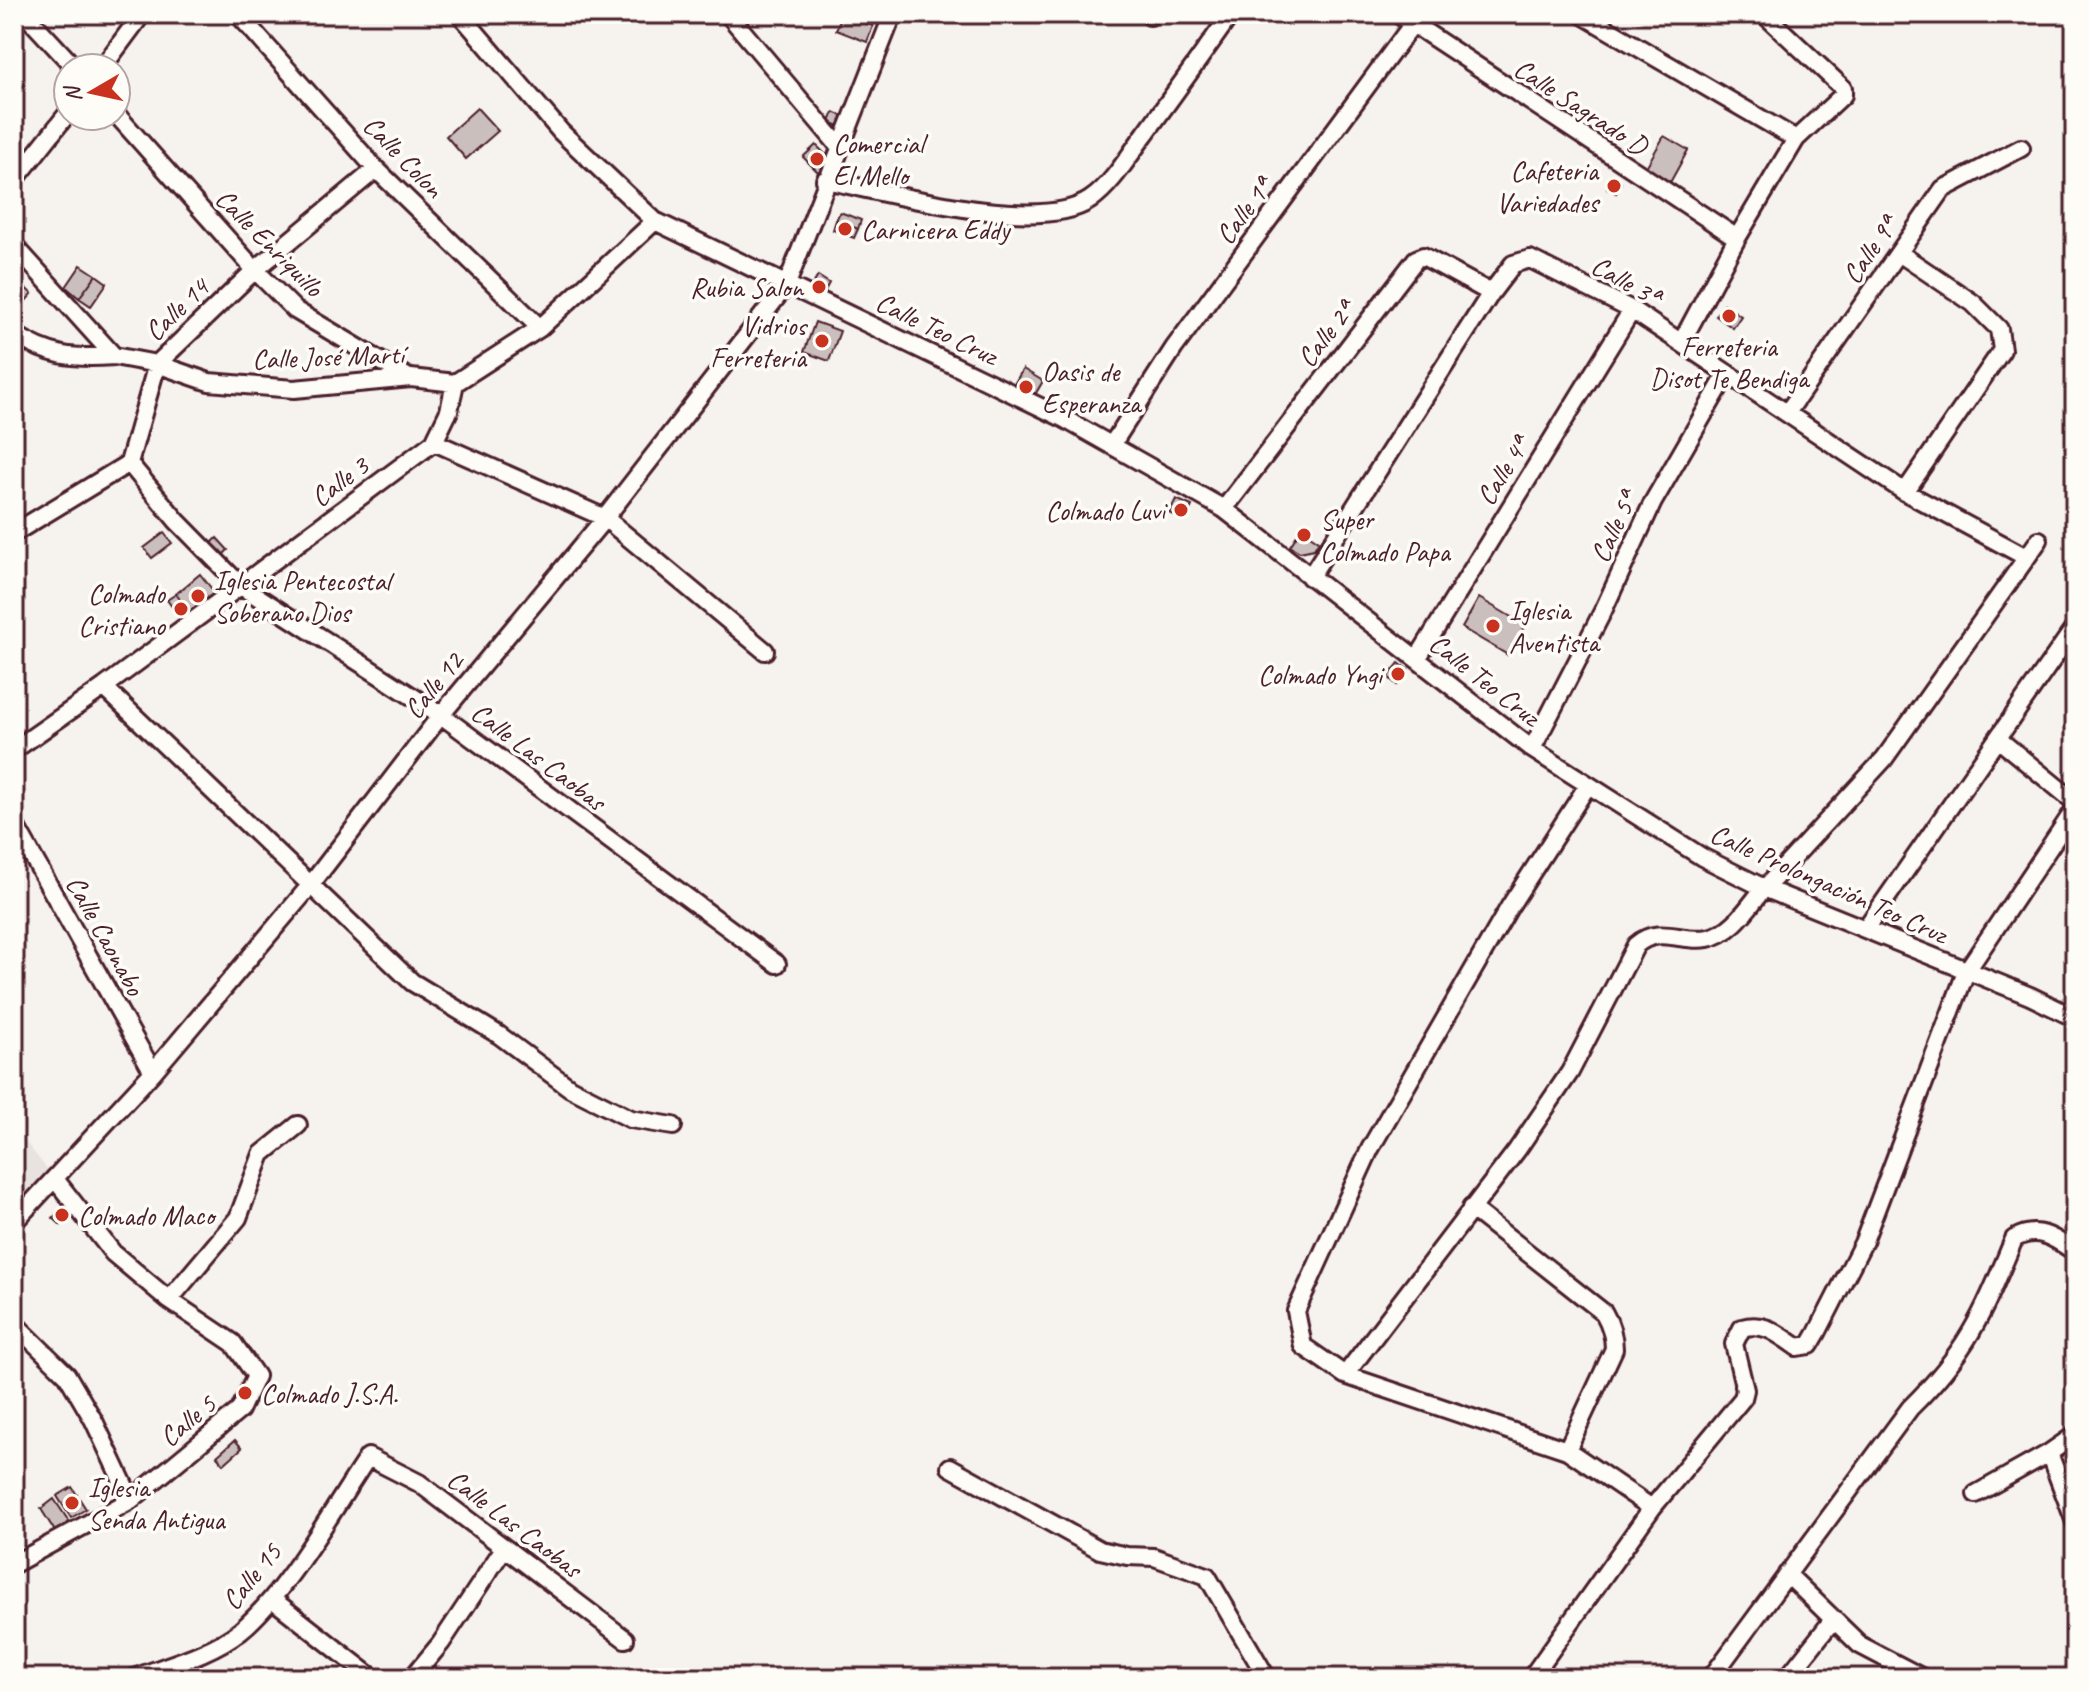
<svg xmlns="http://www.w3.org/2000/svg" width="2089" height="1692" viewBox="0 0 2089 1692" font-family="Caveat,sans-serif">
	<rect width="100%" height="100%" fill="#f6f3ef"/>
	<filter id="ink" filterUnits="userSpaceOnUse"><feTurbulence type="fractalNoise" baseFrequency=".0125" numOctaves="2"/><feDisplacementMap in="SourceGraphic" scale="16" xChannelSelector="R" yChannelSelector="G"/><feConvolveMatrix kernelMatrix="1 2 1 2 8 2 1 2 1" color-interpolation-filters="sRGB"/></filter>
	<g filter="url(#ink)">
		<path fill="#e9e3e0" d="M14 1127 55 1179 14 1211Z"/>
		<path fill="#cbbfbe" stroke="#4a1f2b" stroke-width="2" d="M842 14 873 26 867 42 836 30Z
			M477 108 498 131 466 159 446 136Z
			M834 112 843 116 839 126 830 122Z
			M1664 136 1688 150 1667 188 1642 174Z
			M816 145 831 160 818 172 803 157Z
			M1613 178 1621 183 1616 193 1607 188Z
			M840 212 861 220 858 229 836 220Z
			M836 220 858 229 854 238 833 230Z
			M81 265 96 275 79 298 66 287Z
			M96 275 107 283 91 306 79 298Z
			M818 276 829 283 821 298 809 291Z
			M18 281 32 294 14 314V285Z
			M1724 304 1741 316 1733 328 1716 316Z
			M815 322 840 331 829 361 804 352Z
			M1023 369 1043 381 1029 405 1009 393Z
			M1176 499 1192 506 1185 521 1169 513Z
			M1301 529 1319 541 1314 549 1300 552 1290 546Z
			M164 533 172 543 152 558 144 548Z
			M217 538 228 550 217 561 206 549Z
			M200 574 219 598 194 618 176 594Z
			M176 594 194 618 186 625 167 600Z
			M1479 598 1525 625 1508 655 1462 628Z
			M1399 663 1408 670 1397 685 1388 677Z
			M64 1206 71 1213 61 1225 53 1218Z
			M235 1440 242 1448 224 1464 217 1456Z
			M72 1487 86 1509 71 1518 57 1496Z
			M54 1499 70 1523 56 1533 41 1509Z"/>
		<g fill="none" stroke-linecap="round" stroke-linejoin="round">
			<defs>
				<path id="minor" d="M25 14 75 68
					M238 14 376 169 540 328
					M460 14 561 132 655 221 1063 418 1224 509 1532 749 1702 857 1764 888 2030 996 2075 1018
					M728 14 839 146
					M1398 14 1737 238
					M1581 14 1796 139
					M1150 16 1152 14
					M102 68 142 14
					M116 114 255 270 295 310 409 378
					M825 180C886 192 1038 235 1090 200 1113 184 1129 155 1145 134 1174 94 1203 54 1231 14
					M14 181 68 113
					M14 245 114 356 157 364 209 382 294 389 411 378 455 383
					M1899 253 1973 303 1999 329 2002 350 1905 492
					M14 334C50 357 73 359 114 356
					M1681 343 1737 238 1796 139 1843 95V88L1764 14
					M1787 413 1943 189 2021 148
					M434 442 605 518 765 651
					M1113 443 1174 348 1420 14
					M129 463 177 521 241 586 441 715 777 964
					M1224 509 1416 259 1423 256 1491 293
					M14 533 129 463 157 364 255 270 376 169
					M1310 577 1491 293 1513 264 1530 259 1632 310 1905 492 2026 557
					M1417 659 1632 310
					M104 687 412 982 499 1035 570 1088 631 1119 673 1126
					M1998 739 2075 802
					M1532 749 1603 611 1653 502 1727 374
					M14 750 104 687 434 442 449 411 455 383 540 328 655 221
					M14 823 153 1072
					M1765 888 1884 759 2039 540
					M1865 929 2075 627
					M1471 1208 1604 1313C1611 1325 1614 1335 1614 1349L1567 1450
					M14 1222 153 1072 309 887 441 715 605 518 787 284 893 14
					M169 1300 238 1218 262 1154 298 1125
					M14 1323 67 1375 94 1421 131 1500
					M1345 1375 1517 1150 1570 1072 1636 945C1659 925 1682 943 1708 938 1733 933 1749 906 1764 888
					M2075 1435 2049 1453 2075 1522
					M950 1467 1100 1550 1127 1556 1154 1557 1207 1576 1267 1678
					M1976 1494 2049 1453
					M1652 1508 1743 1398 1745 1390 1734 1344 1742 1328C1765 1321 1779 1335 1797 1347L1810 1345 1817 1333 1864 1241 1966 972 2075 809
					M14 1564 131 1500 240 1410 256 1376 233 1343 169 1300 113 1253 55 1179
					M1787 1574 1860 1645 1923 1678
					M272 1599 373 1678
					M134 1678C168 1665 211 1654 240 1631 286 1594 334 1507 368 1457L419 1483 625 1639
					M412 1678 441 1643 504 1548
					M1531 1678 1652 1508 1567 1450 1345 1375 1303 1346 1296 1311 1370 1149 1510 906 1588 785
					M1711 1678 1910 1408C1969 1350 1983 1313 2014 1239 2038 1225 2054 1238 2075 1252
					M1787 1678 1832 1621"/>
			</defs>
			<use href="#minor" stroke="#4a1f2b" stroke-width="22"/>
			<use href="#minor" stroke="#fdfcf7" stroke-width="16"/>
		</g>
	</g>
	<g fill="#c8321e" stroke="#fdfcf7" stroke-width="3">
		<circle cx="817" cy="159" r="8"/>
		<circle cx="1614" cy="186" r="8"/>
		<circle cx="845" cy="229" r="8"/>
		<circle cx="819" cy="287" r="8"/>
		<circle cx="1729" cy="316" r="8"/>
		<circle cx="822" cy="341" r="8"/>
		<circle cx="1026" cy="387" r="8"/>
		<circle cx="1181" cy="510" r="8"/>
		<circle cx="1304" cy="535" r="8"/>
		<circle cx="198" cy="596" r="8"/>
		<circle cx="181" cy="609" r="8"/>
		<circle cx="1493" cy="626" r="8"/>
		<circle cx="1398" cy="674" r="8"/>
		<circle cx="62" cy="1215" r="8"/>
		<circle cx="245" cy="1393" r="8"/>
		<circle cx="72" cy="1503" r="8"/>
	</g>
	<g text-anchor="middle" stroke-width="7" stroke-linejoin="round" paint-order="stroke">
		<g font-size="28" fill="#4a1f2b" stroke="#fdfcf7">
			<text transform="translate(1581 106) rotate(33)" y="10">Calle Sagrado D</text>
			<text transform="translate(404 156) rotate(46)" y="10">Calle Colon</text>
			<text transform="translate(1243 211) rotate(-53)" y="10">Calle 1ª</text>
			<text transform="translate(270 242) rotate(45)" y="10">Calle Enriquillo</text>
			<text transform="translate(1869 250) rotate(-55)" y="10">Calle 9ª</text>
			<text transform="translate(1626 280) rotate(29)" y="10">Calle 3ª</text>
			<text transform="translate(176 309) rotate(-44)" y="10">Calle 14</text>
			<text transform="translate(937 328) rotate(26)" y="10">Calle Teo Cruz</text>
			<text transform="translate(1325 334) rotate(-52)" y="10">Calle 2ª</text>
			<text transform="translate(328 356) rotate(-2)" y="10">Calle José Martí</text>
			<text transform="translate(1502 471) rotate(-58)" y="10">Calle 4ª</text>
			<text transform="translate(339 481) rotate(-37)" y="10">Calle 3</text>
			<text transform="translate(1613 527) rotate(-65)" y="10">Calle 5ª</text>
			<text transform="translate(1485 679) rotate(38)" y="10">Calle Teo Cruz</text>
			<text transform="translate(433 685) rotate(-51)" y="10">Calle 12</text>
			<text transform="translate(539 756) rotate(37)" y="10">Calle Las Caobas</text>
			<text transform="translate(1829 883) rotate(24)" y="10">Calle Prolongación Teo Cruz</text>
			<text transform="translate(106 935) rotate(61)" y="10">Calle Caonabo</text>
			<text transform="translate(187 1420) rotate(-40)" y="10">Calle 5</text>
			<text transform="translate(515 1523) rotate(37)" y="10">Calle Las Caobas</text>
			<text transform="translate(251 1576) rotate(-51)" y="10">Calle 15</text>
		</g>
		<g font-size="28" fill="#4a1f2b" stroke="#fdfcf7" text-anchor="start">
			<text x="833" y="153">Comercial<tspan x="833" dy="32">El Mello</tspan></text>
			<text x="1598" y="180" text-anchor="end">Cafeteria<tspan x="1598" dy="32">Variedades</tspan></text>
			<text x="861" y="239">Carnicera Eddy</text>
			<text x="803" y="297" text-anchor="end">Rubia Salon</text>
			<text x="806" y="335" text-anchor="end">Vidrios<tspan x="806" dy="32">Ferreteria</tspan></text>
			<text x="1729" y="356" text-anchor="middle">Ferreteria<tspan x="1729" dy="32">Disot Te Bendiga</tspan></text>
			<text x="1042" y="381">Oasis de<tspan x="1042" dy="32">Esperanza</tspan></text>
			<text x="1165" y="520" text-anchor="end">Colmado Luvi</text>
			<text x="1320" y="529">Super<tspan x="1320" dy="32">Colmado Papa</tspan></text>
			<text x="214" y="590">Iglesia Pentecostal<tspan x="214" dy="32">Soberano Dios</tspan></text>
			<text x="165" y="603" text-anchor="end">Colmado<tspan x="165" dy="32">Cristiano</tspan></text>
			<text x="1509" y="620">Iglesia<tspan x="1509" dy="32">Aventista</tspan></text>
			<text x="1382" y="684" text-anchor="end">Colmado Yngi</text>
			<text x="78" y="1225">Colmado Maco</text>
			<text x="261" y="1403">Colmado J.S.A.</text>
			<text x="88" y="1497">Iglesia<tspan x="88" dy="32">Senda Antigua</tspan></text>
		</g>
	</g>
	<rect width="2089" height="1692" fill="none" stroke="#fdfcf7" stroke-width="48"/>
	<rect x="24" y="24" width="2041" height="1644" fill="none" stroke="#4a1f2b" stroke-width="3" filter="url(#ink)"/>
	<g transform="translate(92 92) rotate(261)"><circle r="38" fill="#fdfcf7" stroke="#b5a4a5" stroke-width="2"/>
	<path d="M0-6L14 30L0 20L-14 30Z" fill="#c8321e"/>
	<text y="-12" font-size="22" font-weight="bold" text-anchor="middle" fill="#4a1f2b">N</text>
	</g>
</svg>
